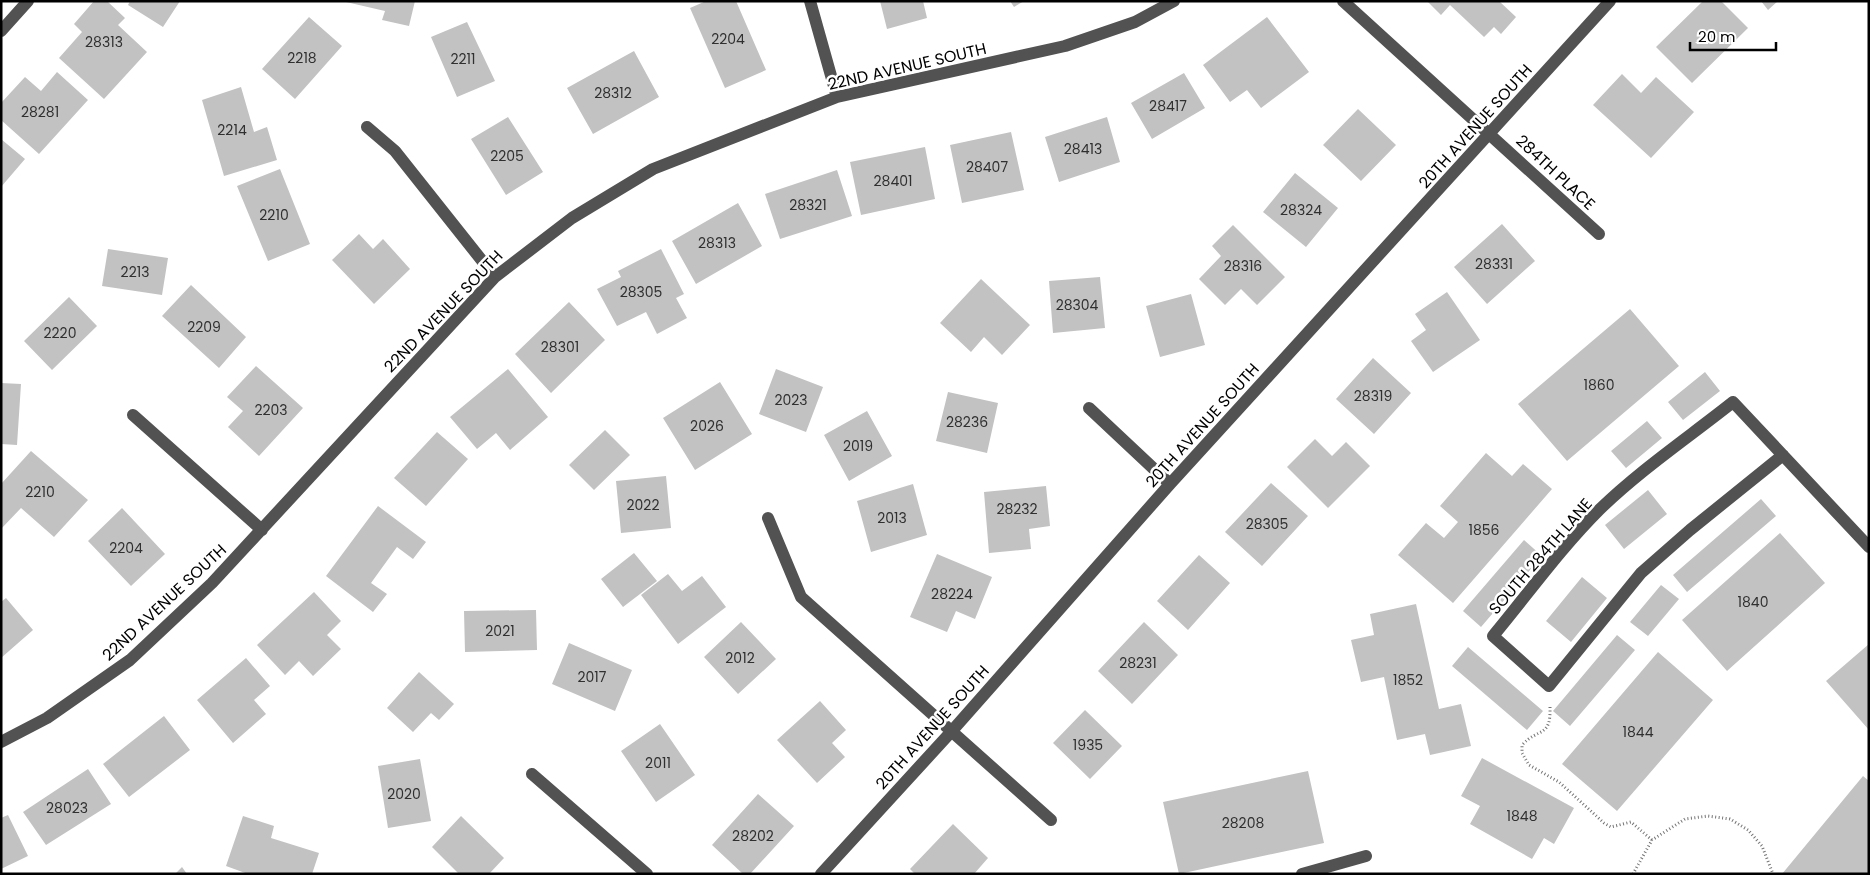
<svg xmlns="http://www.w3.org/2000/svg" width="1870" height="875" viewBox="0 0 1870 875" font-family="Poppins,sans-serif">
	<rect width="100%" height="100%" fill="#fff"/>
	<path fill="#c2c2c2" d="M94 1H107L125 18 118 25 147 52 104 99 59 58 82 32 74 24Z
		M130 1H180L163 27 128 5Z
		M415 1 409 26 382 20 385 11 346 2Z
		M706 1H736L766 70 725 88 690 8Z
		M880 1H923L927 18 887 29Z
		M1010 1H1024L1014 7Z
		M1427 1H1499L1516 17 1501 34 1494 27 1484 37 1450 5 1441 15Z
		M1703 1H1721L1748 28 1692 83 1656 47Z
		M1761 1H1778L1768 10Z
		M309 17 342 46 295 99 262 69Z
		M1267 17 1309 72 1261 108 1247 90 1230 102 1203 65Z
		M467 22 495 81 457 97 431 37Z
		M634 51 659 97 593 134 567 88Z
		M57 72 88 100 39 154 1 120V103L25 77 41 91Z
		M1184 73 1205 108 1152 139 1131 103Z
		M1622 74 1641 93 1656 77 1694 112 1651 158 1593 105Z
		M241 87 254 132 267 127 277 160 224 176 202 100Z
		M1358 109 1396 145 1361 181 1323 145Z
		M508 117 543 172 506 195 471 139Z
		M1107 117 1120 162 1059 182 1045 137Z
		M1011 132 1024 190 962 203 950 145Z
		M1 139 25 159 1 187Z
		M925 147 935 199 861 215 850 162Z
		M280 169 310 244 268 261 237 186Z
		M837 170 852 216 780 239 765 194Z
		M1295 173 1338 208 1306 247 1263 212Z
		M738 203 762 246 696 284 672 241Z
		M1502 224 1535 261 1487 304 1454 267Z
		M1233 225 1285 277 1257 305 1241 289 1225 305 1199 279 1221 256 1212 246Z
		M359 234 373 249 383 239 410 269 374 304 332 260Z
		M108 249 168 258 162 295 102 286Z
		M661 249 684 294 676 298 687 318 657 334 646 312 617 326 597 289 621 277 618 271Z
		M1100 277 1105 328 1053 333 1049 281Z
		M981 279 1030 325 1002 355 984 337 971 352 940 323Z
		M191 285 246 337 219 368 162 316Z
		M1447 292 1480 340 1433 372 1411 341 1426 330 1415 314Z
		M1191 294 1205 345 1160 357 1146 306Z
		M69 297 97 326 52 370 24 341Z
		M569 302 605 340 551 393 515 354Z
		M1630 309 1679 366 1567 461 1518 404Z
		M1373 358 1411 393 1374 434 1336 399Z
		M256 366 303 408 259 456 228 427 243 411 227 397Z
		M508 369 548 417 510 450 496 433 477 449 450 417Z
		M776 369 823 387 806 432 759 414Z
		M1705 372 1720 391 1683 420 1668 402Z
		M720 382 752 434 695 470 663 418Z
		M1 383 21 384 17 445 1 444Z
		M948 392 998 403 987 453 936 441Z
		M867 411 892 456 849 481 824 435Z
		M1647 421 1662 438 1626 468 1611 451Z
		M605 430 630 455 594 490 569 465Z
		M437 432 468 459 426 506 394 478Z
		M1315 439 1332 456 1346 442 1370 466 1328 508 1287 467Z
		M31 451 88 500 54 537 21 508 1 529V484Z
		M1486 453 1512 476 1523 464 1552 489 1453 603 1398 555 1426 523 1444 538 1458 522 1440 506Z
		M666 476 671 528 621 533 616 481Z
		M1271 483 1308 516 1262 566 1225 532Z
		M913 484 927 535 871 552 857 501Z
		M1046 486 1050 526 1029 529 1031 549 989 553 984 492Z
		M1648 490 1667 514 1624 549 1605 525Z
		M1761 499 1776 516 1687 592 1673 575Z
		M378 506 426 542 413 559 397 547 371 583 387 594 373 612 326 576Z
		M122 508 165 554 131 586 88 541Z
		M1780 533 1825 583 1727 671 1682 620Z
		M1524 540 1542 556 1481 627 1463 611Z
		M634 553 657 581 623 607 601 579Z
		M937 554 992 577 975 619 956 611 947 632 910 617Z
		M1199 555 1230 583 1188 630 1157 601Z
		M668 574 682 591 702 576 726 607 678 644 641 595Z
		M1582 577 1607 598 1571 642 1546 621Z
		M1661 585 1679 599 1648 636 1630 622Z
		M314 592 341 621 327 635 341 649 313 676 299 661 285 675 257 645Z
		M6 598 33 630 1 658V602Z
		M1416 604 1439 709 1461 704 1471 746 1430 755 1425 734 1397 740 1384 677 1361 682 1351 640 1374 635 1370 614Z
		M536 610 537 650 465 652 464 611Z
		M741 622 776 659 738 694 704 657Z
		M1144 622 1178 655 1132 704 1098 671Z
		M1617 635 1635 650 1570 726 1553 711Z
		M569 643 632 670 615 711 552 684Z
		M1869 644V730L1826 681Z
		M1468 647 1543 711 1527 730 1452 666Z
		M1658 652 1713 700 1617 811 1562 764Z
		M246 658 270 686 254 700 266 714 233 743 197 700Z
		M419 672 454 704 439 720 431 713 413 732 387 708Z
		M820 701 846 730 832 743 845 757 817 783 777 740Z
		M1085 710 1122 746 1090 779 1053 743Z
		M164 716 190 750 129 797 103 764Z
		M660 724 695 775 656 802 621 751Z
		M1482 758 1574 808 1554 844 1544 838 1532 859 1470 824 1480 806 1461 796Z
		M420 759 431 821 388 828 378 766Z
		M88 769 111 804 46 845 23 812Z
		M1308 771 1324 843 1179 874 1163 802Z
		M1863 776 1869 781V874H1782Z
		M758 794 794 826 750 874H743L712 845Z
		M8 815 28 856 1 869V818Z
		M243 816 274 826 271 838 319 853 312 874H248L226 866Z
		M461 816 504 858 489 874H459L432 847Z
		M953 824 988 858 974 874H915L910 869Z
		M182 867 187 874H175Z"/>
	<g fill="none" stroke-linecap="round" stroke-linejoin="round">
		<path stroke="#747474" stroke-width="3" stroke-dasharray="1 2.5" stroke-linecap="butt" d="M1550 707C1551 738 1539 727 1522 745V753L1529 765 1559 782 1604 823 1611 827 1631 822 1652 840
			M1633 874 1652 840 1685 819 1708 816 1730 819 1748 830 1762 846 1773 874"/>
		<path stroke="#525252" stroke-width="12" d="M810 1 837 97
			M1343 1 1599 234
			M1 31 28 1
			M367 127 395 151 495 277
			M1089 408 1170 484
			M133 415 262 530
			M1783 455 1690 530 1641 573 1549 686 1493 636C1528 594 1560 549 1599 510 1640 470 1689 437 1733 402L1869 547
			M768 518 801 597 1051 820
			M1 742 47 718 130 660 212 583 495 277 572 218 653 169 837 97 1065 46 1135 22 1174 1
			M532 774 647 874
			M821 874 951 732 1170 484 1610 1
			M1302 874 1366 856"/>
	</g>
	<g text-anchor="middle" stroke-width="5" stroke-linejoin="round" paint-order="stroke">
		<g font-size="14" fill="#303030">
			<text x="728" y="44">2204</text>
			<text x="104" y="47">28313</text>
			<text x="302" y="63">2218</text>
			<text x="463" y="64">2211</text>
			<text x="613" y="98">28312</text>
			<text x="1168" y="111">28417</text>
			<text x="40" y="117">28281</text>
			<text x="232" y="135">2214</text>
			<text x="1083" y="154">28413</text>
			<text x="507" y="161">2205</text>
			<text x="987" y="172">28407</text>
			<text x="893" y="186">28401</text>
			<text x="808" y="210">28321</text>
			<text x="1301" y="215">28324</text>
			<text x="274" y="220">2210</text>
			<text x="717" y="248">28313</text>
			<text x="1494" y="269">28331</text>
			<text x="1243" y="271">28316</text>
			<text x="135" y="277">2213</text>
			<text x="641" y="297">28305</text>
			<text x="1077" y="310">28304</text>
			<text x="204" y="332">2209</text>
			<text x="60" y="338">2220</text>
			<text x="560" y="352">28301</text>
			<text x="1599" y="390">1860</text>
			<text x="1373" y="401">28319</text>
			<text x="791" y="405">2023</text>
			<text x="271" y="415">2203</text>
			<text x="967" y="427">28236</text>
			<text x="707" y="431">2026</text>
			<text x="858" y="451">2019</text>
			<text x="40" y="497">2210</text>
			<text x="643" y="510">2022</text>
			<text x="1017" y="514">28232</text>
			<text x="892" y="523">2013</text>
			<text x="1267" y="529">28305</text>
			<text x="1484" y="535">1856</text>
			<text x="126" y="553">2204</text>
			<text x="952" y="599">28224</text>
			<text x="1753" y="607">1840</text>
			<text x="500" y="636">2021</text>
			<text x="740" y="663">2012</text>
			<text x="1138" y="668">28231</text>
			<text x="592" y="682">2017</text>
			<text x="1408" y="685">1852</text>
			<text x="1638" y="737">1844</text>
			<text x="1088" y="750">1935</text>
			<text x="658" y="768">2011</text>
			<text x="404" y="799">2020</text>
			<text x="67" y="813">28023</text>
			<text x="1522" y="821">1848</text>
			<text x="1243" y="828">28208</text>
			<text x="753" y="841">28202</text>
		</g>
		<g font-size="16" fill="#000" stroke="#fff">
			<text transform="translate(907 66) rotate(-13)" y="6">22ND AVENUE SOUTH</text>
			<text transform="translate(1475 126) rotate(-48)" y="6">20TH AVENUE SOUTH</text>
			<text transform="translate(1556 172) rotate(43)" y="6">284TH PLACE</text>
			<text transform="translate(443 311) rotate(-46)" y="6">22ND AVENUE SOUTH</text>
			<text transform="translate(1202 425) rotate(-48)" y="6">20TH AVENUE SOUTH</text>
			<text transform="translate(1540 556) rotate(-49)" y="6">SOUTH 284TH LANE</text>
			<text transform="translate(164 602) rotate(-43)" y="6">22ND AVENUE SOUTH</text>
			<text transform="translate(932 727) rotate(-48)" y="6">20TH AVENUE SOUTH</text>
		</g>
	</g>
	<rect width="1870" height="875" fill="none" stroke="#000000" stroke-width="5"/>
	<path d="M1690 42v8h86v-8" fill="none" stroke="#000000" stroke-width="2.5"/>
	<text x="1698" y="42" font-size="15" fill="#000000" stroke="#ffffff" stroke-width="4" paint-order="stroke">20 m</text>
</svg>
